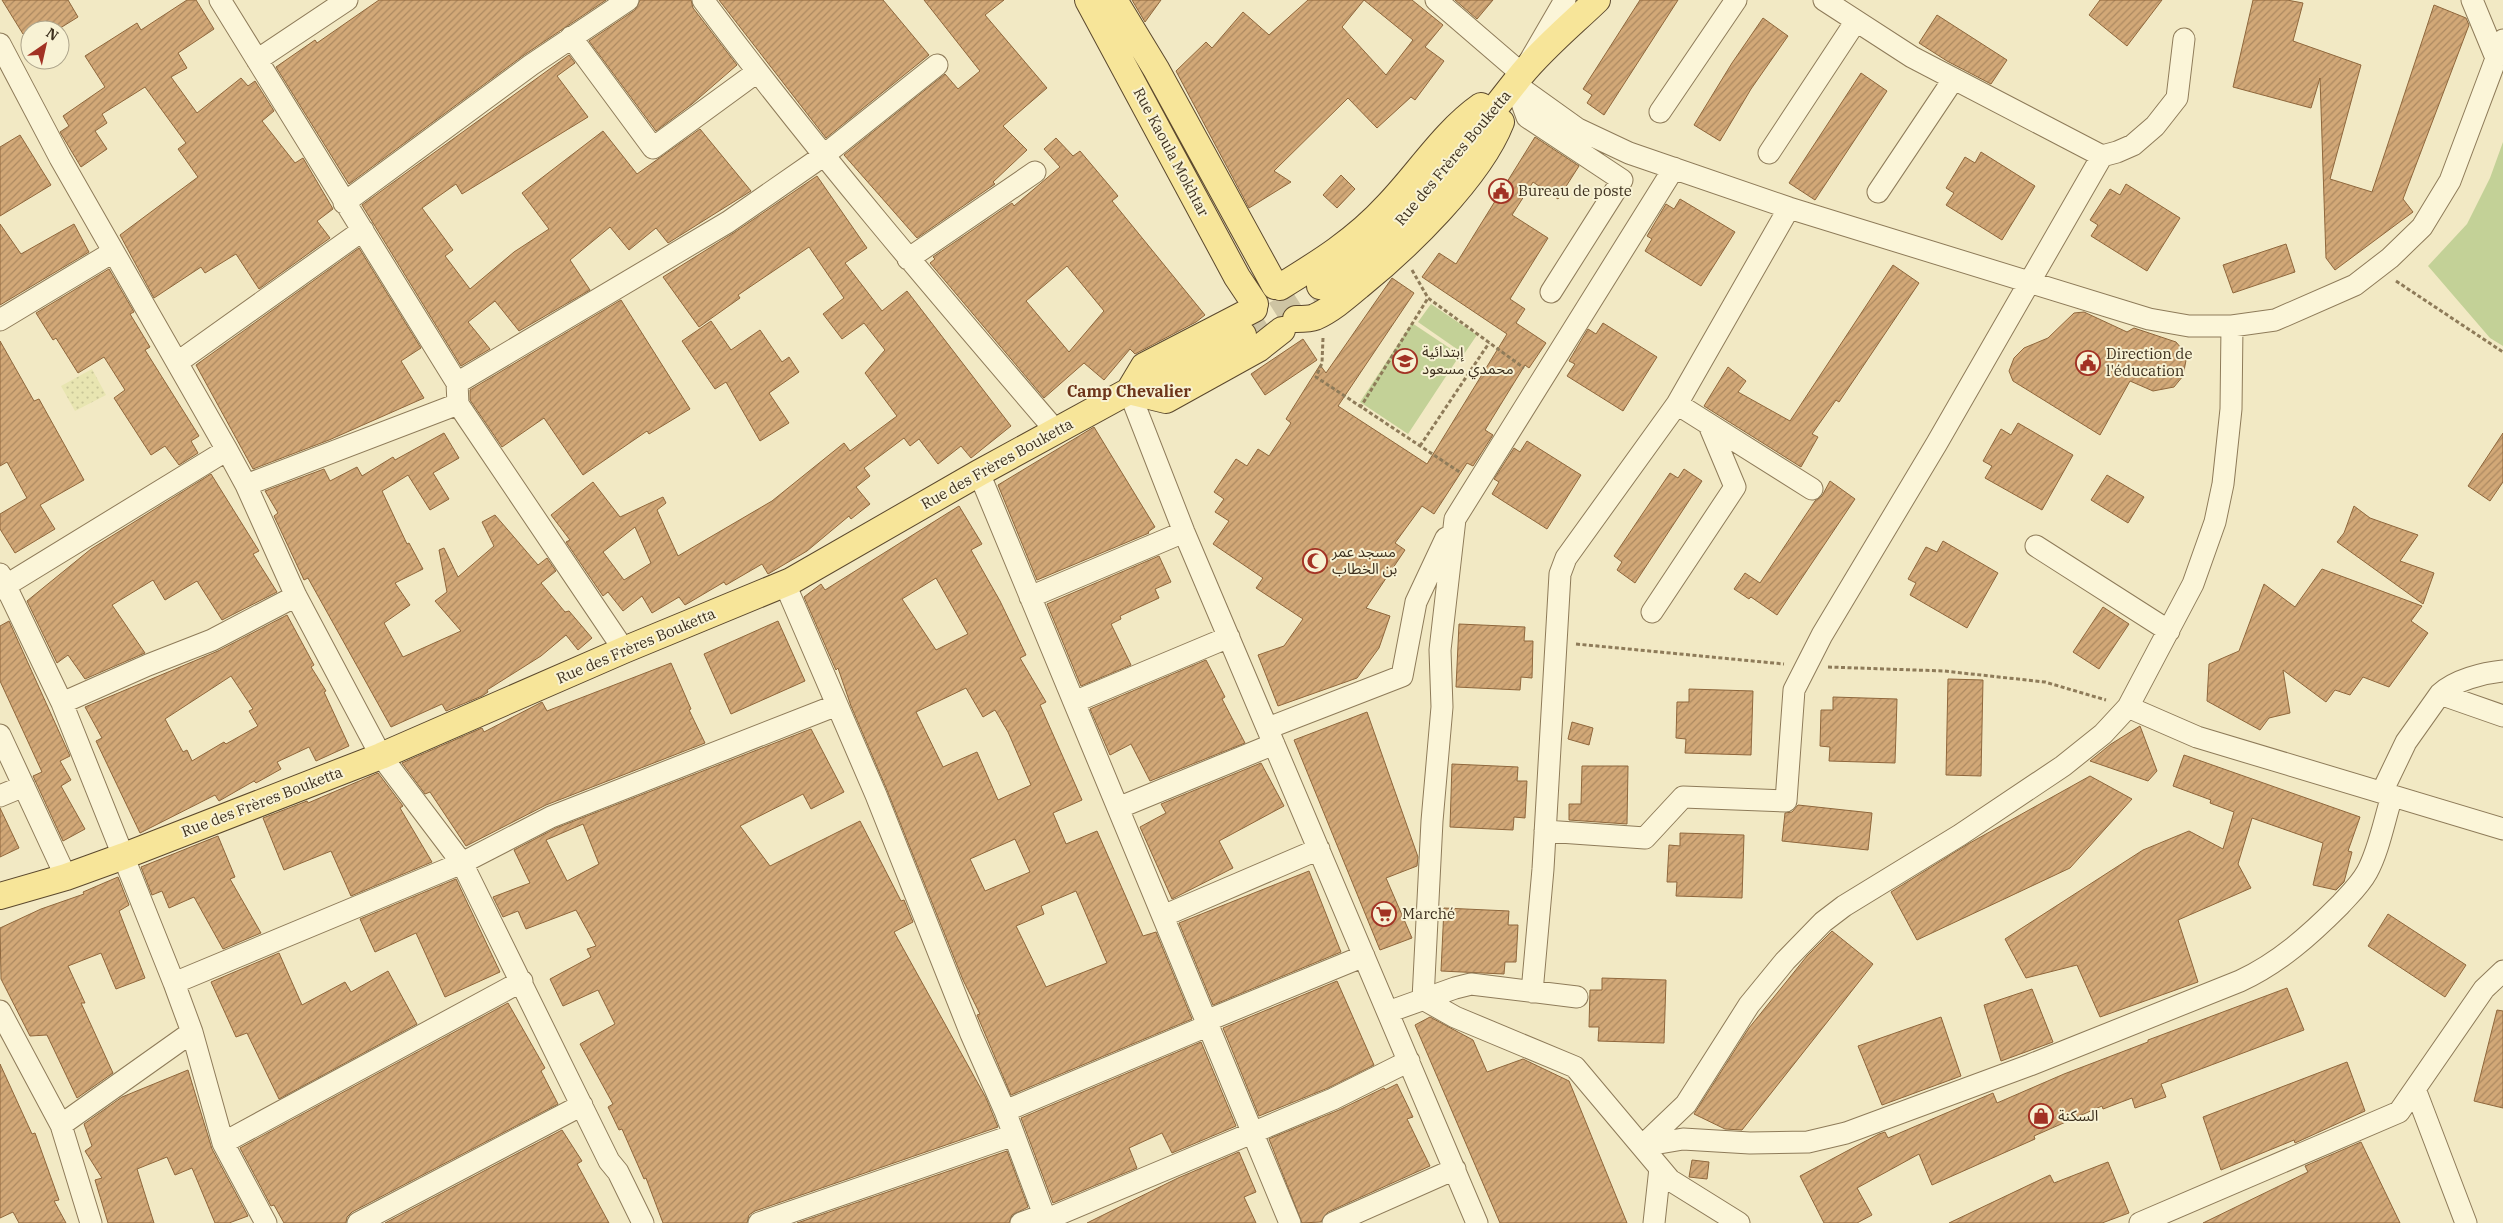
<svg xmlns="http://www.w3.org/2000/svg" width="2503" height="1223" viewBox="0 0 2503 1223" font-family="'IBM Plex Serif','Noto Sans Arabic',serif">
	<defs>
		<pattern id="farmland-dots" width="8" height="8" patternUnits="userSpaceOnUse" patternTransform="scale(1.25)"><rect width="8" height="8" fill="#e8e5b1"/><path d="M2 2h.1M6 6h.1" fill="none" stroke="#c8c598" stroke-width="1.8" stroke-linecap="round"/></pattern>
		<pattern id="building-hatch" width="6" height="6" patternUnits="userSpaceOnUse" patternTransform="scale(1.25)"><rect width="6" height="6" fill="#d2a877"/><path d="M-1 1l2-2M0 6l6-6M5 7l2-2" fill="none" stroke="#ac8961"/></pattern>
	</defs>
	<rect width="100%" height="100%" fill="#f2e9c4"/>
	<path fill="url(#farmland-dots)" d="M92 369 106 395 75 411 61 386Z"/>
	<path fill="#c3d197" d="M2503 142V346L2490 338 2428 266 2467 224 2490 178Z
		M1431 304 1477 335 1464 354 1418 322Z
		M1412 323 1460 355 1408 434 1360 402Z"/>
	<path fill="url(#building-hatch)" stroke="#8f673c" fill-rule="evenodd" d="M2 0H68L78 17 57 30H30L23 34Z
		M187 0H196L214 29 178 53 187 68 171 77 197 113 241 78 248 86 255 81 274 111 262 121 295 163 303 158 333 209 317 221 330 238 259 289 236 254 205 273 201 267 154 298 120 235 198 177 178 149 186 143 145 87 102 114 107 123 95 131 107 149 81 167 60 132 69 126 63 116 105 87 85 56 137 23 141 30Z
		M379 0H606L524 55 349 184 276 67 315 40 317 43Z
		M640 0H691L693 8 737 65 692 104 656 131 589 41 635 10Z
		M719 0H883L929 55 826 138Z
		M924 0H1004L985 15 1047 88 1003 126 1027 150 993 182 995 184 917 238 844 155 945 74 958 89 980 71Z
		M1132 0H1161L1145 22Z
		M1308 0H1412L1443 25 1425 47 1444 61 1415 100 1411 97 1377 128 1348 98 1274 171 1291 182 1249 208 1176 71 1206 42 1212 48 1243 12 1269 35ZM1364 0 1413 40 1386 75 1342 27Z
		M1455 0H1493L1477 19Z
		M1640 0H1678L1604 115 1587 103 1592 95 1583 89Z
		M2100 0H2162L2127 46 2089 15Z
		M2253 0H2287L2303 3 2293 41 2361 65 2330 179 2372 192 2434 5 2466 18 2469 25 2403 199 2413 212 2335 270 2326 258 2320 78 2311 108 2233 87Z
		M1937 15 2007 60 1991 84 1947 61 1919 43Z
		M1763 18 1788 36 1751 89 1720 141 1694 125 1732 63Z
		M569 55 575 63 557 76 588 117 462 194 456 184 422 208 453 250 445 256 470 289 514 252 549 229 522 193 603 131 637 174 700 129 751 191 668 243 656 228 629 250 610 227 570 260 590 290 519 331 495 301 468 322 490 349 461 366 362 205Z
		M1861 73 1887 91 1815 200 1789 183Z
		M20 135 51 185 0 216V147Z
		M1535 137 1579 166 1558 199 1533 182 1512 215 1548 238 1510 299 1525 309 1516 323 1546 343 1529 368 1525 365 1485 430 1493 435 1473 466 1467 463 1434 514 1422 506 1395 543 1405 550 1366 608 1390 616 1379 648 1357 678 1278 706 1258 655 1284 646 1303 619 1256 588 1263 578 1213 544 1229 521 1215 512 1224 499 1214 492 1236 459 1247 466 1258 449 1269 456 1291 423 1286 419 1320 365 1326 373 1392 278 1414 293 1338 406 1427 464 1507 334 1422 277 1439 253 1456 264Z
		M1056 138 1073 156 1080 151 1118 196 1112 201 1205 315 1196 322 1135 354 1130 349 1104 380 1084 363 1044 398 930 263 935 259 933 257 1012 203 1014 206 1060 167 1044 149ZM1067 266 1104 311 1069 352 1026 301Z
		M1981 152 2035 186 2002 240 1946 205 1954 193 1946 188 1965 157 1975 163Z
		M1341 175 1355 189 1337 208 1323 195Z
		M817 176 867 248 845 263 882 311 907 291 1011 426 971 458 961 446 938 464 919 439 910 446 904 438 864 468 870 476 856 487 870 504 851 519 849 516 807 551 768 574 762 564 726 585 724 582 685 605 679 597 652 613 642 596 623 611 608 592 603 596 566 542 570 540 551 515 593 482 620 517 663 497 666 503 657 510 678 556 772 501 844 443 850 451 897 416 865 373 885 350 864 323 842 339 823 314 844 298 809 247 738 295 740 298 699 327 663 277 735 232ZM635 527 651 563 624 580 603 552Z
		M2126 184 2180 218 2147 271 2091 236 2098 225 2090 220 2110 189 2120 195Z
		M1680 199 1735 232 1701 286 1645 251 1652 239 1647 236 1666 204 1674 209Z
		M0 224 21 254 74 224 89 252 0 305Z
		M2286 244 2295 272 2233 293 2223 265Z
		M359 248 421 348 401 361 424 398 329 440 253 469 196 365Z
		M1893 265 1919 283 1839 402 1836 400 1812 434 1818 437 1801 467 1704 406 1728 367 1746 381 1738 392 1790 421Z
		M109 269 134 312 130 314 150 347 145 350 199 436 191 441 198 453 179 465 165 446 151 455 114 398 125 390 104 357 78 373 56 338 53 340 36 313Z
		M621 300 690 409 649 434 647 431 583 475 544 418 502 447 470 400V390Z
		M2084 312 2127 332 2134 328 2176 342 2187 355 2183 376 2174 387 2153 391 2130 381 2100 435 2013 381 2009 371 2014 358 2024 348 2048 338 2074 313Z
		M711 321 731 350 760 330 782 362 789 357 799 372 769 393 789 423 760 441 726 382 715 389 682 341Z
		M1603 323 1657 357 1623 411 1567 376 1575 364 1569 361 1588 329 1596 334Z
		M1303 339 1317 360 1265 395 1251 374Z
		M0 341 34 401 39 399 84 480 40 505 55 529 15 553 0 529V514L27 498 7 462 0 466Z
		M2018 423 2073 455 2042 510 1985 478 1992 466 1983 461 2001 429 2011 435Z
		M1094 427 1155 527 1148 532 1149 533 1037 580 998 485Z
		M444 433 459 458 433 473 449 499 430 510 408 475 382 491 407 544 409 543 423 569 395 583 410 605 384 623 403 657 461 631 435 601 447 592 439 550 444 548 458 577 494 546 482 522 495 515 538 565 547 558 556 571 541 583 565 612 569 611 592 638 578 650 566 635 541 656 487 690 488 692 482 696 446 711 442 704 391 727 308 578 304 580 274 516 278 513 265 491 324 469 330 481 357 467 362 476 393 457 395 460Z
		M2503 433V482L2490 501 2468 486Z
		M1527 441 1581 475 1547 529 1492 494 1499 482 1494 479 1514 448 1520 452Z
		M1684 469 1702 481 1635 583 1617 570 1622 562 1614 556 1670 473 1678 478Z
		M211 474 259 551 253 554 277 592 222 620 197 581 165 600 153 580 112 605 145 653 85 679 68 655 57 663 27 601 91 549Z
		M2107 475 2144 497 2128 523 2091 500Z
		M1830 481 1855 499 1777 615 1751 597 1749 599 1734 589 1745 573 1760 583 1815 501 1822 496Z
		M959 506 982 544 971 550 1000 601 1026 655 1020 658 1046 702 1040 705 1082 800 1053 813 1066 844 1097 831 1143 936 1156 932 1192 1019 1011 1095 983 1029 977 1015 980 1014 963 980 887 790 851 706 838 668 836 670 804 597 821 584 825 590ZM936 578 968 634 936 650 902 599ZM966 688 983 717 995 710 1008 732 1031 785 998 800 977 752 943 767 916 712ZM1015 839 1030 872 985 891 970 859ZM1076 891 1107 963 1046 987 1016 926 1044 914 1041 906Z
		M2354 506 2370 518 2418 535 2400 561 2434 573 2423 604 2337 542 2344 533Z
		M1943 541 1998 573 1967 628 1910 595 1916 583 1908 579 1926 547 1937 552Z
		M1159 556 1171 582 1155 589 1159 598 1120 616 1121 619 1111 624 1131 665 1081 686 1047 604Z
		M2322 569 2422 606 2411 621 2428 633 2389 687 2363 677 2350 695 2335 690 2326 702 2283 670 2290 713 2269 718 2260 730 2207 701 2209 664 2239 651 2264 584 2295 607Z
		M2103 607 2129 624 2099 669 2073 652Z
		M287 615 314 665 311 667 326 691 324 692 349 746 316 761 309 747 277 762 281 769 256 783 254 781 219 801 215 795 140 833 96 741 102 738 85 707 218 651ZM231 676 253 709 249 711 258 726 226 744 224 742 192 761 187 750 183 752 165 719Z
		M9 621 70 756 60 761 71 780 61 786 85 829 63 841 33 776 42 772 0 681V626Z
		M778 621 805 681 731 714 704 654Z
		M1459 624 1525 627 1524 641H1533L1532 678 1521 677 1520 690 1456 687Z
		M1206 660 1225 697 1222 699 1245 743 1150 781 1131 744 1110 755 1090 709Z
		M671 663 691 709 689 710 705 743 546 805 466 846 430 792 425 794 402 763 482 728 484 732 542 702 547 711Z
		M1948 679 1983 680 1981 776 1946 775Z
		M1689 689 1753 691 1751 755 1685 753 1686 739 1676 738 1677 702H1689Z
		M1833 697 1897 699 1895 763 1829 761 1830 747 1820 746 1821 710H1833Z
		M1367 712 1418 857 1417 866 1386 878 1412 938 1380 950 1294 740Z
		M1572 722 1593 728 1589 745 1568 739Z
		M2140 726 2157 771 2148 781 2090 761 2111 744Z
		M811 729 844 792 811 809 803 794 740 826 770 866 860 821 901 901 904 900 913 922 894 932 986 1098 998 1127 755 1211 749 1215 747 1223H663L646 1178 644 1179 622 1129 619 1130 608 1107 613 1104 580 1044 615 1024 598 990 563 1006 550 979 591 957 587 949 596 946 576 910 526 929 518 911 503 917 493 897 530 883 514 850 556 828ZM583 824 599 864 567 881 546 840Z
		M2184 755 2360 817 2348 851 2352 852 2344 882 2336 890 2313 885 2323 843 2252 818 2238 864 2251 888 2178 920 2198 982 2100 1017 2077 965 2026 978 2005 939 2143 850 2189 831 2223 849 2234 812 2210 803 2211 800 2173 786Z
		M1261 763 1284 806 1219 841 1233 868 1172 899 1140 827 1166 813 1161 804Z
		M1452 764 1518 767 1517 781H1527L1525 818 1514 817 1513 830 1450 827Z
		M1582 766H1628L1627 824 1569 820V804H1581Z
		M378 773 403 806 400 808 432 862 351 896 331 851 284 870 263 818 307 801 308 803Z
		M2090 776 2132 799 2070 868 1917 940 1891 892 1968 844Z
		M1798 805 1872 813 1868 850 1782 841 1785 813 1792 812Z
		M0 808 19 848 0 857Z
		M1680 833 1744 835 1742 898 1676 896 1677 882H1667L1669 845 1680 846Z
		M218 836 235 877 230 879 261 933 223 949 194 897 169 908 162 891 152 895 141 867Z
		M1309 871 1341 952 1213 1005 1179 923Z
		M118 877 129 905 119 911 145 978 116 989 101 953 68 966 85 1003H81L113 1073 77 1098 47 1035 30 1036 1 979 0 928 41 909 84 894 83 892Z
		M456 879 500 972 445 997 416 933 375 952 360 919Z
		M1444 908 1509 911 1508 925H1518L1516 962H1505L1504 974 1441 971Z
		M2388 914 2466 965 2445 997 2368 946Z
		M1832 931 1873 964 1742 1130 1725 1129 1694 1114 1749 1028 1807 956Z
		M279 953 302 1005 345 982 351 992 388 971 417 1024 279 1099 247 1033 236 1037 211 982Z
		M1602 978 1666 980 1664 1043 1598 1041 1599 1027H1589L1590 990H1602Z
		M1337 981 1374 1065 1328 1088 1259 1116 1223 1028Z
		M2287 988 2304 1030 2161 1084 2166 1097 2135 1108 2132 1098 2103 1109 2102 1106 2034 1136 2035 1139 1932 1185 1919 1154 1857 1188 1872 1215 1857 1223H1824L1800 1176 1879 1134 1885 1132 1888 1138 1993 1093 1997 1103 2064 1074 2148 1042V1040Z
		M2032 989 2053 1042 2001 1061 1984 1005Z
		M508 1003 545 1068 541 1071 558 1104 352 1212 347 1217 346 1223H284L274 1205 271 1206 240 1148Z
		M2497 1010 2503 1011V1108L2474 1101Z
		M1430 1017 1473 1040 1487 1072 1523 1059 1569 1081 1627 1223H1500L1415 1025Z
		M1941 1017 1961 1076 1882 1105 1858 1046Z
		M1201 1042 1236 1126 1172 1153 1162 1133 1129 1148 1137 1168 1053 1203 1021 1118Z
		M2347 1062 2365 1111 2295 1143 2294 1140 2221 1170 2203 1117Z
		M0 1064 32 1134 35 1133 59 1200 54 1201 66 1223H19L13 1212 0 1218Z
		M188 1070 212 1149 248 1216 229 1223H215L192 1168 175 1175 167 1157 137 1169 154 1223H108L95 1180 102 1178 85 1151 92 1146 84 1124 122 1097Z
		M1397 1084 1413 1117 1407 1119 1430 1166 1328 1212 1321 1222 1302 1223 1269 1139 1339 1110 1384 1088 1385 1090Z
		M562 1130 582 1161 577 1164 609 1223H385Z
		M2361 1142 2400 1223H2203L2308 1172 2305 1166Z
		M1007 1151 1028 1207 1012 1215 1009 1223H797Z
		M1239 1152 1256 1192 1244 1197 1256 1223H1087L1178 1178Z
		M1692 1160 1709 1162 1707 1179 1689 1177Z
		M2108 1162 2129 1213 2102 1223H1949L2050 1175 2054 1183Z"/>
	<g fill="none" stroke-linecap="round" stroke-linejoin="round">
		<path stroke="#cec4a3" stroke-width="26" stroke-dasharray="26 13" stroke-linecap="butt" d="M1243 335 1320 286"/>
		<defs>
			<path id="minor" d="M220 0 457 383 458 404 624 650
				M703 0C814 149 935 290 1056 431
				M1436 0 1522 74 1565 0
				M1824 0 1912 57 2102 156 2117 152 2133 145 2155 126 2177 98 2184 39
				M2472 0 2496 58
				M571 37 653 148 757 72
				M0 44 60 158 227 450 246 485 296 596 381 756 462 863 609 1161 618 1172 643 1223
				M257 60 347 0
				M1515 84 1578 129 1629 153 1789 208 2149 319 2189 326H2232L2275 320 2355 285 2390 258 2422 227 2450 181 2503 40
				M1515 84 1527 117 1622 180 1551 292
				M1660 112 1736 0
				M1769 153 1856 21
				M1674 168 1455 519 1440 650 1442 707 1432 821 1423 999 1455 1017 1575 1067 1670 1180 1739 1223
				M1878 192 1953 80
				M344 203 531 65 628 0
				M908 259 1035 172
				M0 320 113 252
				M178 362 363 230
				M457 383 728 222 823 156 937 65
				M1129 391 1184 532 1477 1223
				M1677 404 1812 489
				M979 473 1290 1223
				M246 485 458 404
				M2036 546 2169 631
				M0 574 62 703 174 983 192 1032 223 1143 266 1223
				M785 584 876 795 971 1034 1005 1111 1047 1223
				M0 589 227 450
				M1030 597 1184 532
				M1652 612 1735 487 1709 425
				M2440 694 2503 716
				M1074 702 1229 637
				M62 703 148 665 212 640 296 596
				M2128 707 2197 737 2503 829
				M1268 728 1402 676 1416 602 1446 538
				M0 735 66 877
				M2382 792 2406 742 2440 694C2455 680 2483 673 2503 671
				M0 796 24 786
				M1118 808 1274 744
				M1545 831 1645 838 1683 797 1786 801 1794 690 1822 635 1937 443 2102 156
				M1163 916 1319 849
				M174 983 462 863 551 817 837 705
				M1532 992 1543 869 1560 574 1566 558 1677 404 1789 208
				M0 1011 61 1125 91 1223
				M1388 1012 1455 988 1471 984 1577 997
				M1206 1021 1364 956
				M2415 1089 2466 1223
				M1005 1111 1207 1026
				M61 1125 192 1032
				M223 1143 522 981
				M1642 1146 1686 1104 1749 1005 1785 961 1823 922 1844 906 1960 835 2063 766 2103 734 2128 707 2193 584 2215 522 2223 484 2231 409 2232 326
				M1642 1146 1683 1139 1750 1143 1808 1142 1846 1133 2030 1065 2240 981C2279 963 2310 935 2340 905 2349 895 2360 885 2367 872 2379 850 2384 821 2392 796
				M1045 1220 1333 1099 1409 1061
				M358 1223 582 1105
				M759 1223 1014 1135
				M1021 1223 1043 1215
				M1333 1223 1455 1169
				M1654 1223 1660 1168
				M2140 1223 2399 1112 2484 989 2503 971"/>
			<path id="major" d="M1088 0 1237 277 1255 304
				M1114 0 1156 69 1275 286
				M1320 286C1408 230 1457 155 1521 75 1543 48 1572 24 1597 0
				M1280 287C1319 263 1356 240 1387 206 1418 174 1444 132 1481 106
				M1254 309 1144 366 1129 391 1166 400 1258 349 1282 330
				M1296 319C1302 319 1310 319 1315 317 1331 310 1346 297 1359 286 1406 248 1479 178 1501 122
				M0 896 66 877 124 856 381 756 624 650 791 581 979 473 1129 391 1152 384 1243 335"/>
		</defs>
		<use href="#minor" stroke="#8e7b59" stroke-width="23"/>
		<use href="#major" stroke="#5b482d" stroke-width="28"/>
		<path stroke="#8e7b59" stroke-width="3" stroke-dasharray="4 2.5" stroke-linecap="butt" d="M1412 270 1428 298 1524 368
			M2396 281 2503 352
			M1323 338 1322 363 1316 377 1461 473
			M1360 408 1428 298
			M1420 446 1489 343
			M1576 644 1784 664
			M1828 667 1944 671 2045 682 2106 700"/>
		<use href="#minor" stroke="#fbf5d8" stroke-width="21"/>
		<use href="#major" stroke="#f7e599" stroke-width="26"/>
	</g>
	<defs>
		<symbol id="civic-ring" viewBox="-11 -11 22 22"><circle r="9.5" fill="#f8f2d4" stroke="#a23224" stroke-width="1.5"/><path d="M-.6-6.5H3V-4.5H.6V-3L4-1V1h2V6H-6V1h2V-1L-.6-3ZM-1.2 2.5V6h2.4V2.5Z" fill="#a23224"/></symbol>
		<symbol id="school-ring" viewBox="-11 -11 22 22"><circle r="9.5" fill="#f8f2d4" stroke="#a23224" stroke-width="1.5"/><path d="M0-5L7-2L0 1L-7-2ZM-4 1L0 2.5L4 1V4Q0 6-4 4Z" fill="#a23224"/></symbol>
		<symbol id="mosque-ring" viewBox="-11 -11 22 22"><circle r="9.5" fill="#f8f2d4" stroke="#a23224" stroke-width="1.5"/><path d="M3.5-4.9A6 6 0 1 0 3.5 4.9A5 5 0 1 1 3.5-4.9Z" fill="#a23224"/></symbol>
		<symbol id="supermarket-ring" viewBox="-11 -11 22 22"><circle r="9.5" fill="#f8f2d4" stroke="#a23224" stroke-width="1.5"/><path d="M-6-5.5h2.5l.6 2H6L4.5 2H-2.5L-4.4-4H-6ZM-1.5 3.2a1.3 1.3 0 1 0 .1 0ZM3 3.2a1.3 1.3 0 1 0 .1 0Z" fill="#a23224"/></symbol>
		<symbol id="shop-ring" viewBox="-11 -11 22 22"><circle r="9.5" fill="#f8f2d4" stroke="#a23224" stroke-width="1.5"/><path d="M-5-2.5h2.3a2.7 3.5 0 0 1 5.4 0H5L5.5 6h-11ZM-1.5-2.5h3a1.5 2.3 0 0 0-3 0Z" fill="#a23224"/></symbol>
	</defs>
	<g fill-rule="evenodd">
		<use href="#civic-ring" x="1487" y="177" width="28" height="28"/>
		<use href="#school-ring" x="1391" y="347" width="28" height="28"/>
		<use href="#civic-ring" x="2074" y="349" width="28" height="28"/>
		<use href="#mosque-ring" x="1301" y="547" width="28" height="28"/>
		<use href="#supermarket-ring" x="1370" y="900" width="28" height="28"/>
		<use href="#shop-ring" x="2027" y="1102" width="28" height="28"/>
	</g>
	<g text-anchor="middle" stroke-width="4" stroke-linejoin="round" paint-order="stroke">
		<g font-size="15" fill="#3d301e" stroke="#f8f2d4">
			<text transform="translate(1171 152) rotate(62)" y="5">Rue Kaoula Mokhtar</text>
			<text transform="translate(1453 158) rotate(-50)" y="5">Rue des Frères Bouketta</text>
			<text transform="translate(997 464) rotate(-29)" y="5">Rue des Frères Bouketta</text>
			<text transform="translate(636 646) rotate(-23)" y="5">Rue des Frères Bouketta</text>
			<text transform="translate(262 802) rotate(-21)" y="5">Rue des Frères Bouketta</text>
		</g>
		<g font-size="15" fill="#3d301e" stroke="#f8f2d4" text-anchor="start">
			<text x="1518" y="196">Bureau de poste</text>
			<text x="1422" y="357">إبتدائية<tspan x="1422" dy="17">محمدي مسعود</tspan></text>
			<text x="2106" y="359">Direction de<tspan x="2106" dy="17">l'éducation</tspan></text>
			<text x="1332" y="557">مسجد عمر<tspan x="1332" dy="17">بن الخطاب</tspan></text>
			<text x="1402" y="919">Marché</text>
			<text x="2058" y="1121">السكنة</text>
		</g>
		<g font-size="16" font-weight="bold" fill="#6d351a" stroke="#f8f2d4">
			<text x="1129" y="397">Camp Chevalier</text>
		</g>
	</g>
	<g transform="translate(45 45) rotate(34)"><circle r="24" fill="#f8f2d4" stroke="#ada48b"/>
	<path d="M0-4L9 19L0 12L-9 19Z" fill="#a23224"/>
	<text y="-8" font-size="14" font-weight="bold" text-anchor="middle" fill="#3d301e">N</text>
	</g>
</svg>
